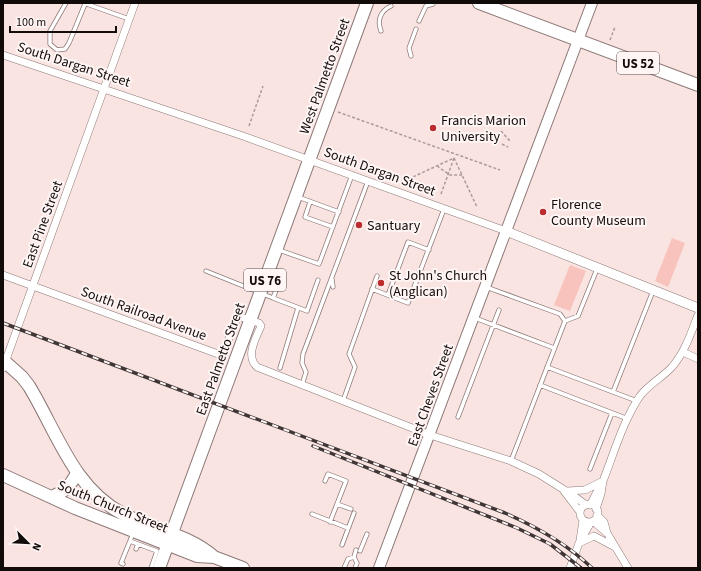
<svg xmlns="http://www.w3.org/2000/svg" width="701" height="571" viewBox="0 0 701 571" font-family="'Source Sans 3',sans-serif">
	<rect width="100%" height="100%" fill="#fae4e2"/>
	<path fill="#f8c3bd" d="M672 238 685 243 668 287 655 281Z
		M570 265 586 271 570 311 554 305Z"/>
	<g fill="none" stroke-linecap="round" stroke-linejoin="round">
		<defs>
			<path id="service" d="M66 3 50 31V44L57 50 65 49 69 43 85 4
				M84 3 129 19
				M419 21 426 6 433 4
				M381 31C377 21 380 11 391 6
				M411 56 409 48 416 29
				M298 197 339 212
				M310 202 305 217 333 227
				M279 250 319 264 352 175
				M206 271 273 298 283 273 272 270
				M332 279 333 287
				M486 287 560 314 565 321
				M372 289 408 303 444 209
				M388 295 408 242 429 250
				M273 298 307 311 318 280
				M475 318 554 348
				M547 367 613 392
				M280 368 298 308
				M302 385 306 372 302 363 303 354 368 181
				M540 385 628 419
				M343 401 355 367 349 354 377 276
				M637 401 613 392 653 291
				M458 417 499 310
				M511 461 565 321 578 316 597 269
				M590 469 612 413
				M325 481 328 474 346 481 330 522
				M337 504 351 509
				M312 514 348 528
				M133 533 130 541 138 544 136 549
				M138 544 157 551 151 568
				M342 545 354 513
				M360 551 367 534
				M123 564 121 563 130 541
				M344 568 348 559 354 557
				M355 568 357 563 354 557 356 550"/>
			<path id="minor" d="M3 55 243 136 506 231
				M3 275 218 354 223 353 238 316 259 323 261 326C256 338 245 356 257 367L430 435 511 461 539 474 574 496 586 505
				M683 352 698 359
				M3 368 135 3
				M564 491 580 512
				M567 491 585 490 603 481
				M580 513a9 9 0 1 1 18 0a9 9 0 1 1-18 0Z
				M590 505 601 484
				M596 509 601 494 603 481C614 453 623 421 640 396 649 384 662 378 672 367 685 352 691 333 698 315
				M597 515 604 522 607 533
				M593 521 607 533 628 568
				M580 540 583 520
				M579 543 594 536 613 546
				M570 568 579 543 591 522"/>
			<path id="tertiary" d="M506 231 698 308"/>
			<path id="secondary" d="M379 568 592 3"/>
			<path id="primary" d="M479 3 698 85"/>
			<path id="trunk" d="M3 360 22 377 29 386C57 432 73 488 123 514 153 529 189 535 214 557
				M3 475 75 508 169 545 197 556 214 557 243 568
				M51 497C65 492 70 486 77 473
				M159 568 367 3"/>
		</defs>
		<use href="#service" stroke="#8c7977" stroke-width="5"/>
		<use href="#minor" stroke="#8c7977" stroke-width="8"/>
		<use href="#tertiary" stroke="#8c7977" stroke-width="10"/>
		<use href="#secondary" stroke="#8c7977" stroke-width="12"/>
		<use href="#primary" stroke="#8c7977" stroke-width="14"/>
		<use href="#trunk" stroke="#8c7977" stroke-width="14"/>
		<path stroke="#aa9a98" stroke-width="1.5" stroke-dasharray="3 2" stroke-linecap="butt" d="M610 40 615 27
			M338 112 500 170
			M249 126 263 86
			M501 131 510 141
			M502 144 508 147
			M437 166 450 175H462
			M404 181 454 158 477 207
			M441 194 454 158"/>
		<use href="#service" stroke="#fff" stroke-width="3.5"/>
		<use href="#minor" stroke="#fff" stroke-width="7"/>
		<use href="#tertiary" stroke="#fff" stroke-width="9"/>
		<use href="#secondary" stroke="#fff" stroke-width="10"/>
		<use href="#primary" stroke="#fff" stroke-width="12"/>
		<use href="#trunk" stroke="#fff" stroke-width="12"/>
		<defs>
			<path id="rail" d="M3 323 505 513C537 527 566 543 592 568
				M313 446 517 528 550 544 581 568"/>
		</defs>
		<use href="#rail" stroke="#3f3635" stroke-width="3.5"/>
		<use href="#rail" stroke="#fef5f4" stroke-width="2" stroke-dasharray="6" stroke-linecap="butt"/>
	</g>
	<g fill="#bb2c2f" stroke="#fef5f4" stroke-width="1.5">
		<circle cx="433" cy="128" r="4"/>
		<circle cx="543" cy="212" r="4"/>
		<circle cx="359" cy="225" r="4"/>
		<circle cx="381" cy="283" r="4"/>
	</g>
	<g text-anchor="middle" stroke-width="4" stroke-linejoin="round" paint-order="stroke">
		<g fill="#fef5f4" stroke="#585150" stroke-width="1">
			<rect x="617" y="52" width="42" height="22" rx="3"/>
			<rect x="244" y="269" width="42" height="22" rx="3"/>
		</g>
		<g font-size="13" font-weight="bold" fill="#110b0a">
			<text x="638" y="68">US 52</text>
			<text x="265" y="285">US 76</text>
		</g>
		<g font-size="14" fill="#110b0a" stroke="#fef5f4">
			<text transform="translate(74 64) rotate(18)" y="5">South Dargan Street</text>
			<text transform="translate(324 76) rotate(-70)" y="5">West Palmetto Street</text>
			<text transform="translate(380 171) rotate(20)" y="5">South Dargan Street</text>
			<text transform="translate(42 224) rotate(-70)" y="5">East Pine Street</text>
			<text transform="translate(144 313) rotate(20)" y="5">South Railroad Avenue</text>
			<text transform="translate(220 359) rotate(-70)" y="5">East Palmetto Street</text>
			<text transform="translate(430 395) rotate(-70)" y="5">East Cheves Street</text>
			<text transform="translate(113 506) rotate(22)" y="5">South Church Street</text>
		</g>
		<g font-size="14" fill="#110b0a" stroke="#fef5f4" text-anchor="start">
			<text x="441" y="125">Francis Marion<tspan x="441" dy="16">University</tspan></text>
			<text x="551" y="209">Florence<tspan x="551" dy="16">County Museum</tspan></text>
			<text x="367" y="230">Santuary</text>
			<text x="389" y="280">St John's Church<tspan x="389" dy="16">(Anglican)</tspan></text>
		</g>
	</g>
	<rect width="701" height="571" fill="none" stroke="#110b0a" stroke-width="8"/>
	<g transform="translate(28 543) rotate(114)" stroke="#fef5f4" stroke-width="3" paint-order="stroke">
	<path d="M0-3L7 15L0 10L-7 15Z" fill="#110b0a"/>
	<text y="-6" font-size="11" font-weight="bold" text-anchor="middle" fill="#110b0a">N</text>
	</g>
	<path d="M10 26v6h106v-6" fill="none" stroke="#110b0a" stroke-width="2"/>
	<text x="16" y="26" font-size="12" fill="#110b0a" stroke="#fef5f4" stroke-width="3" paint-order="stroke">100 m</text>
</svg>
